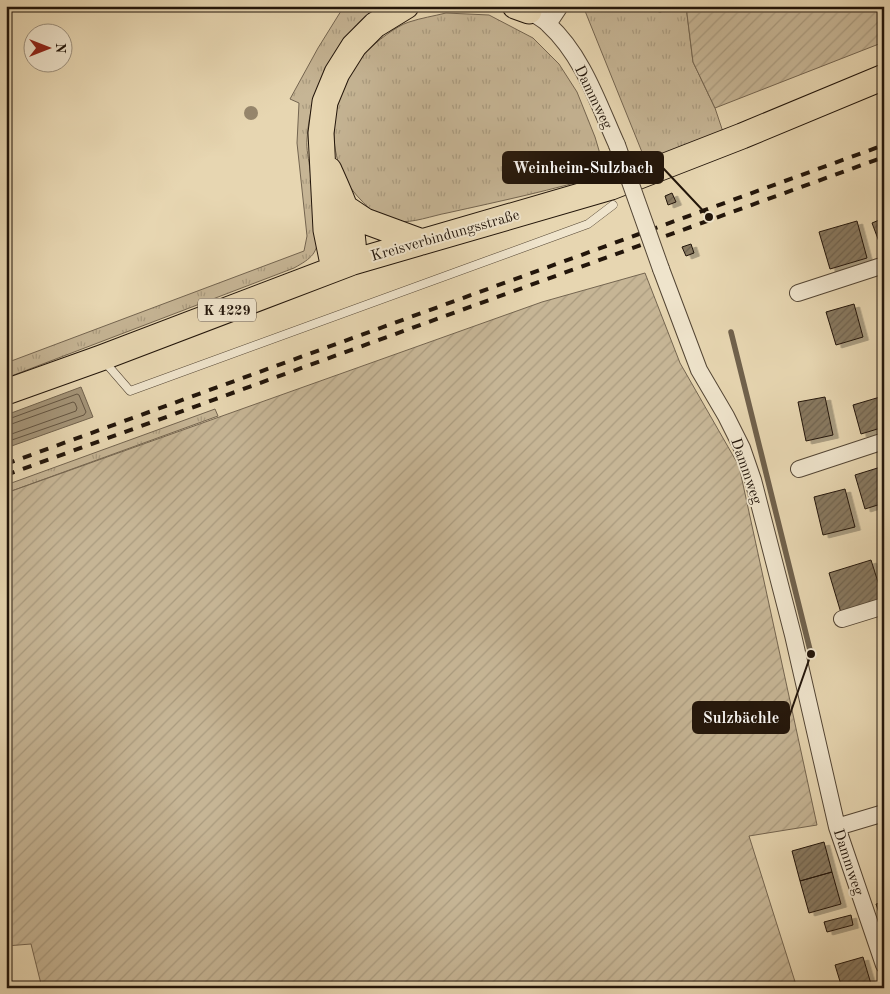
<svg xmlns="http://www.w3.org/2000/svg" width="890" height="994" viewBox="0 0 890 994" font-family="'Old Standard TT',serif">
	<defs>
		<pattern id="grass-tufts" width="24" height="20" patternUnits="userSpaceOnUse" patternTransform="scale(1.25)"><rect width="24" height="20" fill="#c6b595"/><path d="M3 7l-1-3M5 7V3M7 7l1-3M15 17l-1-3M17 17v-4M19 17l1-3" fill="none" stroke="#aa9b7f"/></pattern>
		<pattern id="garden-furrows" width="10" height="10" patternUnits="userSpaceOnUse" patternTransform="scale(1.25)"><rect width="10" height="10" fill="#c6b595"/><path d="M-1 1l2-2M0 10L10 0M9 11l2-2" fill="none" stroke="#aa9b7f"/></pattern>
		<pattern id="building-hatch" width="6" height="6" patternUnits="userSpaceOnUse" patternTransform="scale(1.25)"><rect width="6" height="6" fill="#887961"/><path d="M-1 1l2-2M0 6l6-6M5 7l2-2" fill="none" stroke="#6f624e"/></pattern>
		<filter id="shadow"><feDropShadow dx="5.5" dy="3" stdDeviation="0" flood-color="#0004"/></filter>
	</defs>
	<rect width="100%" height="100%" fill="#e7d6b1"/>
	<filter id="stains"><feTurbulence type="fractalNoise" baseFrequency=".004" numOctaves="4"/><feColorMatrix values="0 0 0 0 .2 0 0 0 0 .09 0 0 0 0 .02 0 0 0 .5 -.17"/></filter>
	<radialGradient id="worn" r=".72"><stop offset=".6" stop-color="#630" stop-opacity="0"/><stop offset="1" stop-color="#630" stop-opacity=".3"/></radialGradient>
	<path fill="url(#grass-tufts)" stroke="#746550" d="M346 6H378C337 36 310 88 307 139 306 149 309 160 310 170 313 191 316 212 319 234 317 254 312 258 294 268L6 378V363L304 251 307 236 297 143 299 103 290 99 318 48 341 11Z
		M583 6H686L693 62 715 108 724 135 646 162Z
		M446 13 489 15 533 38 559 64 577 92 595 137 606 174C553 190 501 201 447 213 435 215 410 224 399 221 378 217 375 215 361 200 320 159 329 93 366 52 376 42 396 26 409 22 421 18 434 16 446 13Z
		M215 409 218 416 6 493V485Z"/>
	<path fill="url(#garden-furrows)" stroke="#746550" d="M686 6H884V42L715 108 693 62Z
		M645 273 680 363 739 466 817 825 749 836 797 988H42L31 944 6 946V493L542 302Z"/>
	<path fill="#a49478" stroke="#70614c" d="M81 387 93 417 6 448V415Z"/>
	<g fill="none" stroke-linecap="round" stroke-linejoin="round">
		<path stroke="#635441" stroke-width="1" d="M6 420 77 394 79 395 86 412 84 415 6 442
			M6 426 73 402 75 403 77 408 76 411 6 436"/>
		<path stroke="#70614c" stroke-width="5.5" d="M659 6 660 10
			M731 332 811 654"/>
	</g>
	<path fill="url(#building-hatch)" stroke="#22150a" filter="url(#shadow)" d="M672 193 676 202 668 205 665 196Z
		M884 218V255L872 223Z
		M857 221 867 258 830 269 819 232Z
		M691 244 694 253 686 256 682 247Z
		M854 304 863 337 836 345 826 312Z
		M825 397 833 435 806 441 798 402Z
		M880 397 884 408V427L861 434 853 405Z
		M884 466V503L865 509 855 475Z
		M845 489 855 527 823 535 814 497Z
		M871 560 884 601 841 613 829 573Z
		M824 842 832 872 800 881 792 851Z
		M832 872 841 904 809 913 800 881Z
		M884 902V928L876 904Z
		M851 915 853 925 827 932 824 922Z
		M863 957 871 984 858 988H842L835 965Z"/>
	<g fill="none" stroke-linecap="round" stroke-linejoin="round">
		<defs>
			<path id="lane" d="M104 361 130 391 588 224 613 205"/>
			<path id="street" d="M533 6 529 11C535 15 543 19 548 24 583 56 598 103 617 145
				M548 24 560 6
				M661 269 699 370 726 416 742 448 753 480 793 635 837 827 884 965
				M798 293 884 265
				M799 469 884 441
				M842 619 884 606
				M837 827 884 813"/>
			<path id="primary" d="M515 6 529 11
				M329 170C343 202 356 226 353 262
				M347 209 365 221 422 242
				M334 269 326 230 321 133 325 102 337 73 354 46 375 25 406 6
				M6 392 101 358 353 262 611 187 742 136 884 77"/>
		</defs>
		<use href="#lane" stroke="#534534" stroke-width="9"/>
		<use href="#street" stroke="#534534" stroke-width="18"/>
		<use href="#primary" stroke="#22150a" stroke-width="27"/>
		<use href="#lane" stroke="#efe4cc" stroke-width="8"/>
		<use href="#street" stroke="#efe4cc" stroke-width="16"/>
		<use href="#primary" stroke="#e7d6b1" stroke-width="25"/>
		<path stroke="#22150a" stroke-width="4" stroke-dasharray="9 9" stroke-linecap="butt" d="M6 464 884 145
			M6 475 884 157"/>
		<defs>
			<path id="street-bridge" d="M617 145 661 269"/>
		</defs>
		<use href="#street-bridge" stroke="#534534" stroke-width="18" stroke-linecap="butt"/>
		<use href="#street-bridge" stroke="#efe4cc" stroke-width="16"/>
	</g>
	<circle fill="#96866c" cx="251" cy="113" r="7"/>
	<g text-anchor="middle" stroke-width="4" stroke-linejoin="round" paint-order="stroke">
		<rect fill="#efe4cc" stroke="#605344" stroke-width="1" x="198" y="298.5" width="58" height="23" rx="4"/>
		<g font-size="14" font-weight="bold" fill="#22150a">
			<text x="227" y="315">K 4229</text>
		</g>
		<g font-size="15" fill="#22150a" stroke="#efe4cc">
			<text transform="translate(594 97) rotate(64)" y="5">Dammweg</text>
			<text transform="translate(445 235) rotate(-16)" y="5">Kreisverbindungsstraße</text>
			<text transform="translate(747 471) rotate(71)" y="5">Dammweg</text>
			<text transform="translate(849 862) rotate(72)" y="5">Dammweg</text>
		</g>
	</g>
	<path fill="none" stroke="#22150a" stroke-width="2" d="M709 217L663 168M811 654L789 717"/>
	<g fill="#22150a" stroke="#efe4cc" stroke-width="2">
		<circle cx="709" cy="217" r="5"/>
		<circle cx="811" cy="654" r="5"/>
	</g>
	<g fill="#22150a" stroke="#22150a" stroke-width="2">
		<rect x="503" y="152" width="160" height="31" rx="5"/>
		<rect x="693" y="702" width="96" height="31" rx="5"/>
	</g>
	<g font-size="16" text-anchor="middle" font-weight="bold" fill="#fff">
		<text x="583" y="173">Weinheim-Sulzbach</text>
		<text x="741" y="723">Sulzbächle</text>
	</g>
	<rect width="890" height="994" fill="none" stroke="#e7d6b1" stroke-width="25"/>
	<rect x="8" y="8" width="875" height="979" fill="none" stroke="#22150a" stroke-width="2.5"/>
	<rect x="12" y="12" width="865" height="969" fill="none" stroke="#22150a"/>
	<g transform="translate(48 48) rotate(90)"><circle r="24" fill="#efe4cc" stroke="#9d917e"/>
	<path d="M0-4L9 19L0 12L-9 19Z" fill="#8f2418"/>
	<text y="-8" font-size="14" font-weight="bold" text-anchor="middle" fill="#22150a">N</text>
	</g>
	<rect width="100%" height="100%" filter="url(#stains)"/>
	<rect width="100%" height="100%" fill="url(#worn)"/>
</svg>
